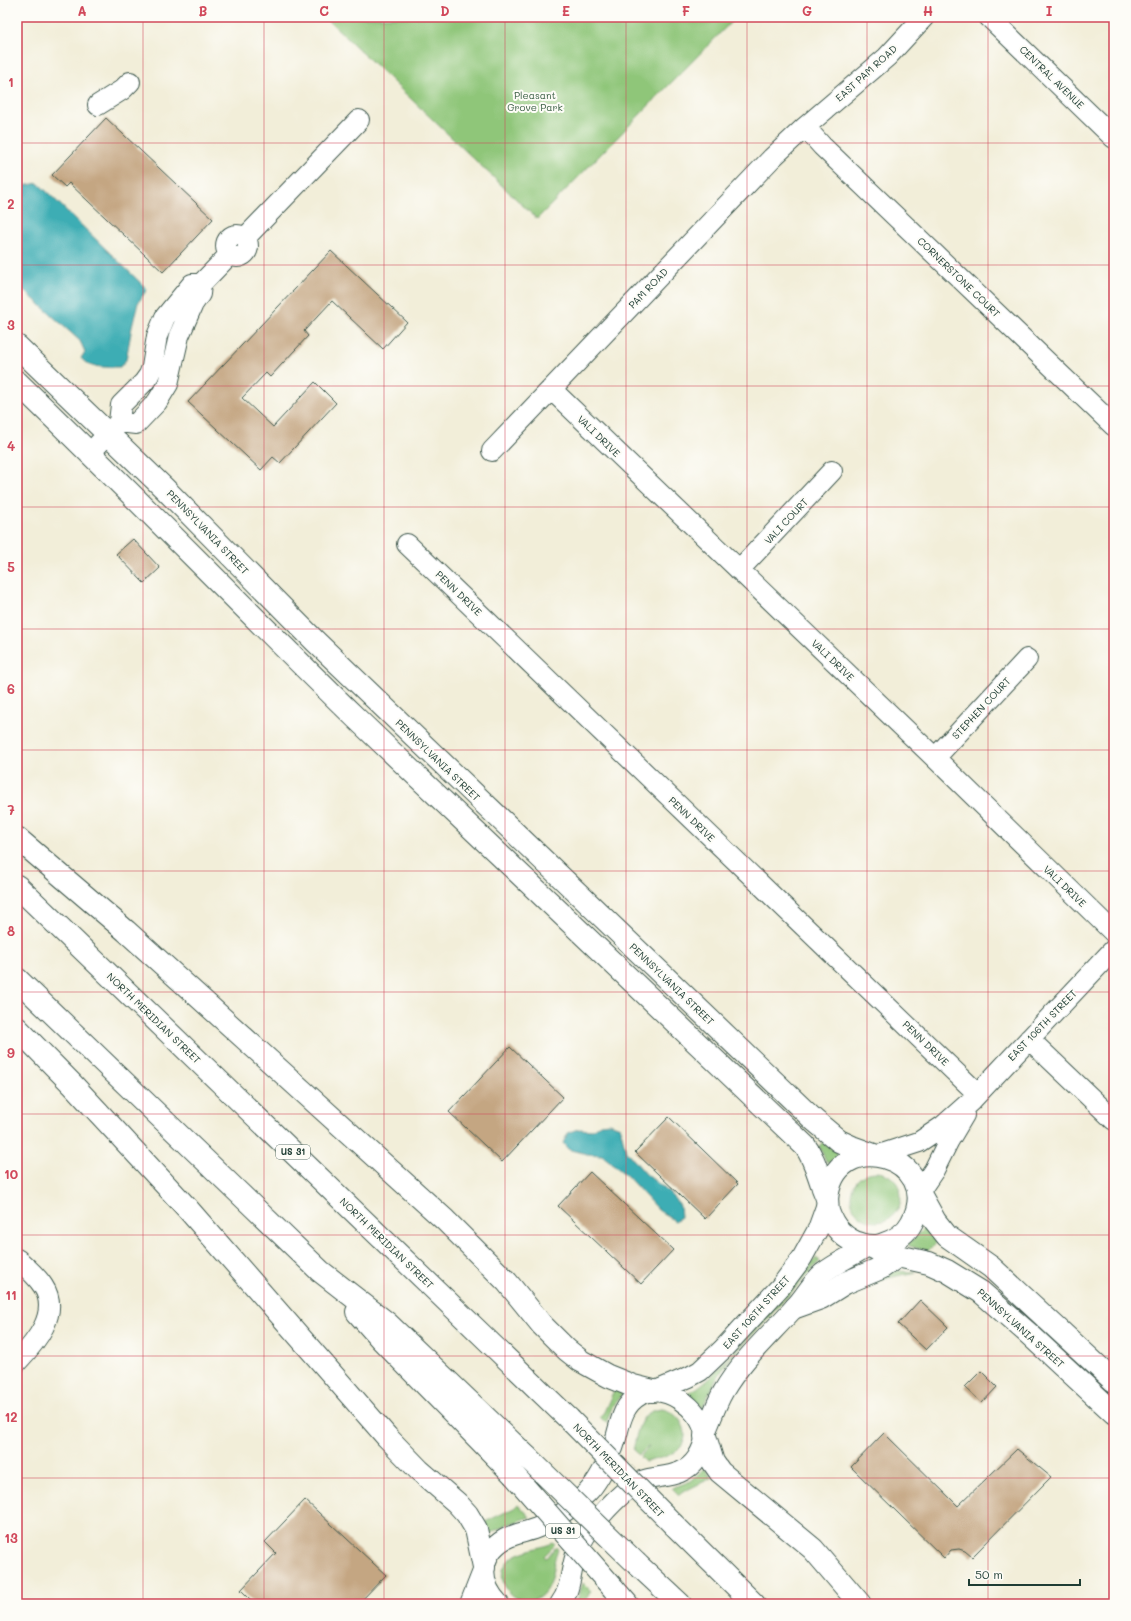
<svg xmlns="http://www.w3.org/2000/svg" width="1131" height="1621" viewBox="0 0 1131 1621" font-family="Mali,sans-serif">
	<rect width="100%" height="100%" fill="#fdfcf7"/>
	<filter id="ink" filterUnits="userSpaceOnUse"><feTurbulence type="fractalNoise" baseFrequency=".025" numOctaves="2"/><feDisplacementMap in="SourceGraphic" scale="8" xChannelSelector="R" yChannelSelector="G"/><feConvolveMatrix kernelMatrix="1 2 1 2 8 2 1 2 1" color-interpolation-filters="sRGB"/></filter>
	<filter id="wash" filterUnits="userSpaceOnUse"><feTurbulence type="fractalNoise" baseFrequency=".012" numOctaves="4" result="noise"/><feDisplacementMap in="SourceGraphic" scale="16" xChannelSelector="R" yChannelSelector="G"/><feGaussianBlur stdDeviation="0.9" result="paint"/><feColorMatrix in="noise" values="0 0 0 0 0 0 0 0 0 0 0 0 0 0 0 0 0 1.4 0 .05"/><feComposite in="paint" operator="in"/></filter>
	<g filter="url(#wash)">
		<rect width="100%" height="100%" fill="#f2eed9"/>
		<path fill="#8fc679" stroke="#578256" d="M325 17H736L537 219Z
			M823 1142 838 1153 837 1156 829 1163H827L819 1146Z
			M851 1197a25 25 0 1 1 50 0a25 25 0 1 1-50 0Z
			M926 1226 938 1241 928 1251 909 1246 908 1244Z
			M816 1258 820 1261 728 1361 716 1380 702 1408 687 1393 697 1388 709 1379 801 1278Z
			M896 1271 916 1272C910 1274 903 1274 897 1276 882 1279 864 1287 851 1296L847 1290Z
			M615 1388 623 1393 613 1405 606 1423 600 1417 604 1412Z
			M662 1409C680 1412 694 1435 678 1450 669 1457 656 1459 645 1462L640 1457 649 1446H648L639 1455 633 1450C638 1432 638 1411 662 1409Z
			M705 1468 711 1478 683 1492 679 1495 672 1488 691 1481Z
			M518 1504 530 1517 506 1525 489 1534 485 1522 514 1508Z
			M553 1543 555 1545 544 1556 546 1558 556 1547 558 1549C553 1561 553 1580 546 1590 527 1619 485 1583 510 1559 519 1551 541 1548 553 1543Z
			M583 1583 591 1591 583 1604H576Z"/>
		<path fill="#3cadb4" stroke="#2e7574" d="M38 183 147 289 138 303 132 327 126 360 120 367C106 367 89 369 81 358L85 352 80 341 17 284V191L23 186Z
			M610 1123 620 1127 626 1151 646 1174 665 1189 674 1198 680 1206 681 1217 675 1221 658 1210 627 1176 602 1155 587 1154 568 1149 563 1143 568 1133 579 1129 592 1130 600 1124Z"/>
		<g id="blocks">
			<path fill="#c4a682" d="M106 118 213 219 163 272 69 183 65 187 52 175Z
				M331 251 407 322 383 349 332 301 304 331 308 336 270 377 266 373 242 398 273 427 315 382 336 403 280 463 273 457 261 470 188 402Z
				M133 539 160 568 144 583 116 554Z
				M510 1047 563 1097 502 1162 449 1112Z
				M669 1117 738 1184 705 1219 635 1152Z
				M590 1172 673 1250 641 1284 558 1206Z
				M920 1300 948 1327 926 1350 898 1324Z
				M981 1371 997 1387 982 1403 965 1387Z
				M884 1433 958 1506 1017 1449 1051 1477 972 1557 965 1551 959 1549 951 1550 944 1558 851 1467Z
				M305 1500 386 1575 358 1604H255L241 1590 276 1553 265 1542Z"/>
		</g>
	</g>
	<g filter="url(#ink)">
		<use href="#blocks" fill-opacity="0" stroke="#3f584d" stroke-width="1"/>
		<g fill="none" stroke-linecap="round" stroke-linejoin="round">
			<defs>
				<path id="minor" d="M989 17 1114 138
					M98 105 122 90 130 82
					M805 127 822 146 1114 426
					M226 246a11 11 0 1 1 22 0a11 11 0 1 1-22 0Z
					M245 238 359 120
					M551 389 935 758 1114 933
					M119 422 136 424 157 402 168 384 179 336 193 304 200 294 201 284 229 255
					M492 451 772 158 805 127 887 57 924 17
					M90 453 119 422 121 405 144 382 149 375 152 367 157 336 165 317 192 284H201
					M407 544 977 1093
					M739 570 832 471
					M935 758 1027 659
					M1029 1039 1114 1120
					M879 1155 919 1142 943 1126 971 1101 1114 949
					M919 1192 934 1170 948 1142 964 1115
					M17 1259C26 1267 36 1275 43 1286 61 1313 35 1343 17 1362
					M656 1391 689 1377 700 1371 723 1349 781 1286 802 1258 818 1229 827 1204
					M705 1433C711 1420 716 1404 723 1392 742 1359 770 1335 794 1308 805 1297 811 1283 823 1273 837 1262 853 1256 867 1246
					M470 1604 483 1571
					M499 1604C479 1584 478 1555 505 1539 515 1533 528 1532 539 1527 557 1518 573 1507 587 1493 598 1482 607 1463 613 1448 620 1428 620 1406 640 1395 665 1382 701 1408 705 1434 706 1441 701 1452 697 1458 680 1484 648 1471 629 1488 612 1502 584 1531 577 1552 570 1569 572 1589 560 1604"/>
				<path id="major" d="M17 346 165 489 315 641 814 1120 839 1141 852 1147 874 1155
					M17 382C132 493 243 608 357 719L805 1146C814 1158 817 1171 822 1185 823 1190 826 1194 827 1199 828 1203 827 1207 828 1211 833 1227 845 1240 861 1244 868 1246 874 1247 881 1245 894 1241 906 1234 912 1222 947 1157 833 1122 827 1200
					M920 1194 935 1221 947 1236 991 1267 1114 1381
					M870 1246 884 1253 929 1263 947 1271 981 1292 1029 1334 1114 1413
					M796 1307 821 1298 845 1283 881 1268 898 1256"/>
				<path id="highway" d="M17 838 126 931 445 1220 507 1282 542 1325 567 1350 581 1361 608 1376 633 1386 653 1391
					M17 886 569 1419
					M17 979 320 1271 387 1323 527 1457
					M17 1028 73 1085 187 1208 387 1437 419 1470 457 1503 467 1514 476 1529 484 1567
					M357 1312 380 1338 513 1474
					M705 1436 713 1462 720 1472 813 1549 860 1604
					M674 1525 754 1604
					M637 1564 680 1604
					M613 1588 627 1604"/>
			</defs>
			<use href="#minor" stroke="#3f584d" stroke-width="22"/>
			<use href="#major" stroke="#3f584d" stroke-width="24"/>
			<use href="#highway" stroke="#3f584d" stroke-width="24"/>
			<use href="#minor" stroke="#fff" stroke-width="20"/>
			<use href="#major" stroke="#fff" stroke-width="22"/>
			<use href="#highway" stroke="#fff" stroke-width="22"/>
			<defs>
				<path id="highway-bridge" d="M569 1419 674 1525
					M527 1457 637 1564
					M513 1474 613 1588"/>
			</defs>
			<use href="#highway-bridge" stroke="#3f584d" stroke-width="24" stroke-linecap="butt"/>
			<use href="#highway-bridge" stroke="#fff" stroke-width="22"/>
		</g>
	</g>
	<path fill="none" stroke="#d1495b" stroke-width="1" stroke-opacity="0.55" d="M143 17V1604M264 17V1604M384 17V1604M505 17V1604M626 17V1604M747 17V1604M867 17V1604M988 17V1604M17 143H1114M17 265H1114M17 386H1114M17 507H1114M17 629H1114M17 750H1114M17 871H1114M17 992H1114M17 1114H1114M17 1235H1114M17 1356H1114M17 1478H1114"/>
	<g text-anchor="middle" stroke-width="4" stroke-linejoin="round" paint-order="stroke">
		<g fill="#fdfcf7" stroke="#62766e" stroke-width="1">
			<rect x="276" y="1145" width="34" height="14" rx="3"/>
			<rect x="546" y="1524" width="34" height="14" rx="3"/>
		</g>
		<g font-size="9" font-weight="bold" fill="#1f3d34">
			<text x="293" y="1155">US 31</text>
			<text x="563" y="1534">US 31</text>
		</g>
		<g font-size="10" fill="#1f3d34" stroke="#fdfcf7">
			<text transform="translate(866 73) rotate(-42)" y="4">EAST PAM ROAD</text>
			<text transform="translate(1052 77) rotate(44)" y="4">CENTRAL AVENUE</text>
			<text transform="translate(959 277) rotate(44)" y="4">CORNERSTONE COURT</text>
			<text transform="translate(648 288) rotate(-46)" y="4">PAM ROAD</text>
			<text transform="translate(599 436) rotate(44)" y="4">VALI DRIVE</text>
			<text transform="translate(786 521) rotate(-47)" y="4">VALI COURT</text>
			<text transform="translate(208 532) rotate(46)" y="4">PENNSYLVANIA STREET</text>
			<text transform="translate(459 593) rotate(44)" y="4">PENN DRIVE</text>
			<text transform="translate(833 660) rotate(44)" y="4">VALI DRIVE</text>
			<text transform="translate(981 708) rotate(-47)" y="4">STEPHEN COURT</text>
			<text transform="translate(438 760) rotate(44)" y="4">PENNSYLVANIA STREET</text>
			<text transform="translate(692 819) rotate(44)" y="4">PENN DRIVE</text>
			<text transform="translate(1065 886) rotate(44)" y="4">VALI DRIVE</text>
			<text transform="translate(672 984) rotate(44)" y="4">PENNSYLVANIA STREET</text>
			<text transform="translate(154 1018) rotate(44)" y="4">NORTH MERIDIAN STREET</text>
			<text transform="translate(1042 1025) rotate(-46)" y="4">EAST 106TH STREET</text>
			<text transform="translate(926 1043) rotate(44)" y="4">PENN DRIVE</text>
			<text transform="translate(387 1243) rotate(44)" y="4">NORTH MERIDIAN STREET</text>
			<text transform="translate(756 1312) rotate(-48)" y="4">EAST 106TH STREET</text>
			<text transform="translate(1021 1328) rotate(42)" y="4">PENNSYLVANIA STREET</text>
			<text transform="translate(619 1470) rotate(46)" y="4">NORTH MERIDIAN STREET</text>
		</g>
		<g font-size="10" fill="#3b5f45" stroke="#fdfcf7">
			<text x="535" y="99">Pleasant<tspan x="535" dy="12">Grove Park</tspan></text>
		</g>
	</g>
	<rect width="1131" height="1621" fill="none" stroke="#fdfcf7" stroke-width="44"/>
	<path d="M969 1579v6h111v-6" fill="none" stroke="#1f3d34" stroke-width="2"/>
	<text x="975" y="1579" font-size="12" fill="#1f3d34" stroke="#fdfcf7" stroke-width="3" paint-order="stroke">50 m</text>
	<rect x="22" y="22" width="1087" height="1577" fill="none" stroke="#d1495b" stroke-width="1.5"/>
	<g font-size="13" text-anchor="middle" font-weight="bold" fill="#d1495b">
		<text x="82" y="16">A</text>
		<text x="203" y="16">B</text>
		<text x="324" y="16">C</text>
		<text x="445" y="16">D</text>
		<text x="566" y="16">E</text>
		<text x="686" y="16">F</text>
		<text x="807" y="16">G</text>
		<text x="928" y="16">H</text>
		<text x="1049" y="16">I</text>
		<text x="11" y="87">1</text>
		<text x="11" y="209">2</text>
		<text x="11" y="330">3</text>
		<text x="11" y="451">4</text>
		<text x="11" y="572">5</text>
		<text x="11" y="694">6</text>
		<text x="11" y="815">7</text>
		<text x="11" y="936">8</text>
		<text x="11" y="1058">9</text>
		<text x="11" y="1179">10</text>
		<text x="11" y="1300">11</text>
		<text x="11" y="1422">12</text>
		<text x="11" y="1543">13</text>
	</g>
</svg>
